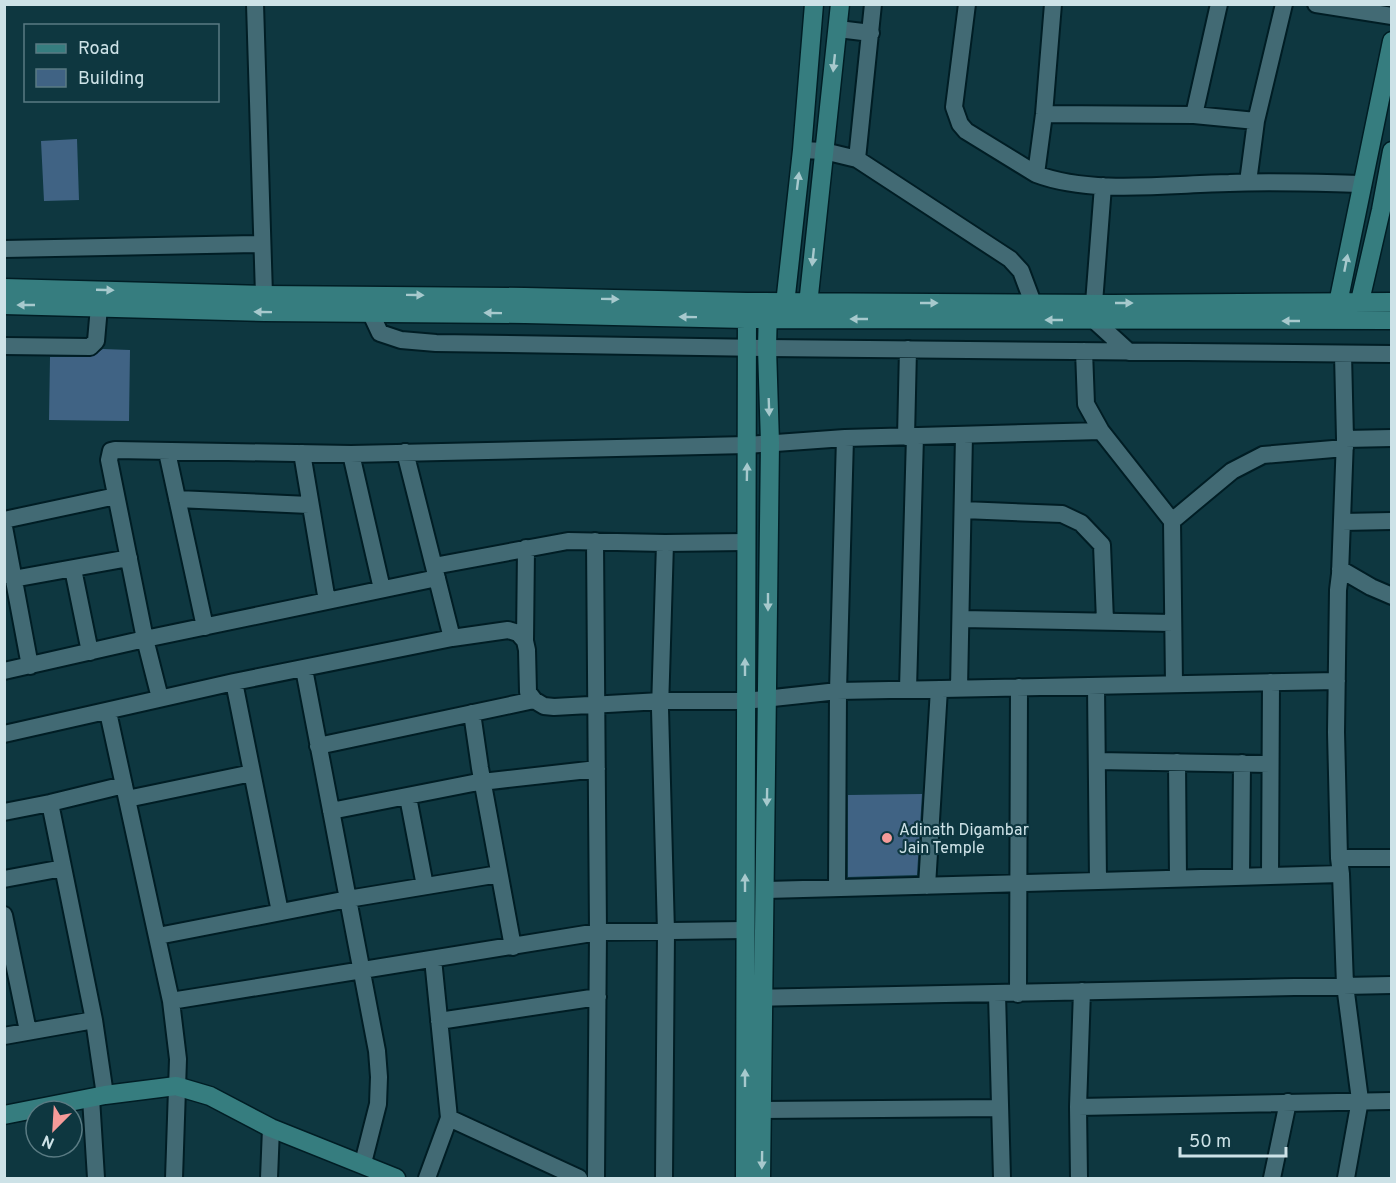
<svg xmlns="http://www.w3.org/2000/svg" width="1396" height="1183" viewBox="0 0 1396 1183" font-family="Overpass,sans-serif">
	<rect width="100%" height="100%" fill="#0e3740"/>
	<path fill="#406384" d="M77 139 79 200 44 201 41 141Z
		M103 349 130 350 129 421 49 420 50 357H90Z
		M922 794 917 875 848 877V795Z"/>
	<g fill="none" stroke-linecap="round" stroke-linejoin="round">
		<defs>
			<path id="street" d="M255 4 264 295
				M967 4 954 107 960 124 966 131 1036 174C1091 195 1170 184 1229 183 1273 181 1318 183 1363 184
				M1316 4 1392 16
				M838 29 871 33
				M1044 114 1194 115 1256 121
				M1194 115 1219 4
				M802 150 824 151 857 159 1010 259 1021 271 1033 303
				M857 159 873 4
				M1036 174 1044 114 1053 4
				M1248 182 1256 121 1284 4
				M4 249 261 244
				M372 302 373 318 380 333 401 340 436 343 767 348 1392 354
				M1094 303 1103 186
				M1095 321 1129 352
				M4 346 90 347 96 341 99 307
				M1084 351 1086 404 1101 431 1172 521
				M1343 354 1345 439 1340 574 1338 590 1336 732 1339 858 1341 874 1345 985 1360 1100 1346 1178
				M906 437 908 349
				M1345 439 1392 438
				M167 452 205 627
				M405 452 452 638
				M302 453 327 601
				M351 454 382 589
				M177 499 309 505
				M963 510 1062 514 1081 523 1102 545 1105 621
				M4 520 116 496
				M1342 522 1392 521
				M4 527 30 666
				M595 541 598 932 596 1178
				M434 566 568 541 665 543 745 542
				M73 569 90 652
				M1340 569 1371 587 1392 596
				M13 579 129 558
				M961 619 1173 623
				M525 641 526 548
				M304 669 377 1051 379 1077 378 1104 363 1163
				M4 671 145 639 437 578
				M234 682 280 912
				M1271 682 1270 876 1341 874
				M1174 684 1172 521 1232 471 1263 455 1345 448
				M1096 686 1098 881 1270 876
				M959 688 964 435
				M908 689 915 436
				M160 698 145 639 109 460 111 451 115 450 351 454 747 445 845 438 1101 431
				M108 712 171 1001 178 1059 174 1178
				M472 713 480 768 513 947
				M4 734 234 682 452 638 508 630 518 633 525 641 527 650 528 692 534 700 544 706 554 707 661 701H745L838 691 1337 681
				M318 746 534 700
				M1097 761 1270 764
				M1177 762 1178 878
				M408 797 425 886
				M127 799 252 773
				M50 803 94 1020 105 1095
				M331 811 473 783 597 769
				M4 812 50 803 124 785
				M1339 858H1392
				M1241 876 1242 763
				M4 879 63 868
				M927 886 939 689
				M837 888 838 691 845 438
				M766 890 1098 881
				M4 915 28 1031
				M158 936 348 899 499 874
				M433 959 449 1118
				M997 994 1002 1178
				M1018 994 1019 687
				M752 998 1392 985
				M171 1001 598 932 745 930
				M439 1021 598 997
				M4 1036 94 1020
				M91 1098 96 1178
				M1078 1107 1392 1101
				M749 1110 1000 1108
				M269 1178 271 1128
				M427 1178 449 1118 579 1178
				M664 1178 666 932 660 709 665 543
				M1079 1178 1078 1107 1082 991
				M1272 1178 1288 1102"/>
			<path id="secondary" d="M4 288 264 295 525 297 747 302 1113 304 1392 302
				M4 305 265 312 525 314 746 319 1392 320
				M784 313 802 150 814 4
				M1336 313 1392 41
				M807 314 840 4
				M1357 314 1381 210 1392 151
				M4 1115 105 1095 176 1086 210 1096 271 1128 396 1178
				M745 1178 747 307
				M761 1178 770 443 767 348 768 307"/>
		</defs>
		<use href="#street" stroke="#001d24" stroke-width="20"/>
		<use href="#secondary" stroke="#001d24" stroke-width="21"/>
		<use href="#street" stroke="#426a74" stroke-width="16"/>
		<use href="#secondary" stroke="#367d7f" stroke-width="18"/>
	</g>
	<defs><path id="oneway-solid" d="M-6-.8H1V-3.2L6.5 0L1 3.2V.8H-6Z" transform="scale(1.5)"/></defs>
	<g fill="#a7c9cd">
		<use href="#oneway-solid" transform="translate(834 63) rotate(96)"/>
		<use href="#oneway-solid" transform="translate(798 181) rotate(-83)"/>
		<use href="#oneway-solid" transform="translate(813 257) rotate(96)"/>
		<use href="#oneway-solid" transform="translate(1346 263) rotate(-79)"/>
		<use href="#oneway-solid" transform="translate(105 290) rotate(2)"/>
		<use href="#oneway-solid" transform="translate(415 295) rotate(1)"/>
		<use href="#oneway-solid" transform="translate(610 299) rotate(1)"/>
		<use href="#oneway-solid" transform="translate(929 303)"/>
		<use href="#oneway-solid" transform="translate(1124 303)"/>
		<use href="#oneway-solid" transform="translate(26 305) rotate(-180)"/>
		<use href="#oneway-solid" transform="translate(263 312) rotate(-179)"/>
		<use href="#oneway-solid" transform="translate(493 313) rotate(-179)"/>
		<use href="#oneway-solid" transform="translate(688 317) rotate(-179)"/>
		<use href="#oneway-solid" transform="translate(859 319) rotate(-180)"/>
		<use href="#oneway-solid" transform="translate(1054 320) rotate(-180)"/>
		<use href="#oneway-solid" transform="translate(1291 321) rotate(180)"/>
		<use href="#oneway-solid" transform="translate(769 407) rotate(88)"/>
		<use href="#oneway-solid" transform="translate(747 472) rotate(-89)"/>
		<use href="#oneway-solid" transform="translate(768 602) rotate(90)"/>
		<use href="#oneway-solid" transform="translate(745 667) rotate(-90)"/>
		<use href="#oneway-solid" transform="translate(767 797) rotate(91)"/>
		<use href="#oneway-solid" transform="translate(745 883) rotate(-90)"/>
		<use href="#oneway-solid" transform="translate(745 1078) rotate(-90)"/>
		<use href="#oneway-solid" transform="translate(762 1160) rotate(91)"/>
	</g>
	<circle fill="#f59b99" stroke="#0e3740" stroke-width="2" cx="887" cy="838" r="6"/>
	<g text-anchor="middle" stroke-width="4.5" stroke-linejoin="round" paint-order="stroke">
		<g font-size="16" fill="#cde2e7" stroke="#0e3740" text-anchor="start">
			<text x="899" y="835">Adinath Digambar<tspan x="899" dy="18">Jain Temple</tspan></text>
		</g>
	</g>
	<rect width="1396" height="1183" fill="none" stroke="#cde2e7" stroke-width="12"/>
	<rect x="24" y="24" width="195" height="78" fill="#0e3740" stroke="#5a7b83" stroke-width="1.5"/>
	<rect x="36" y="44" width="30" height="9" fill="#367d7f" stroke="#5a7b83" stroke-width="1.5"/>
	<text x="78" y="54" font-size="18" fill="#cde2e7">Road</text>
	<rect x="36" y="69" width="30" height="18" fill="#406384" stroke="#5a7b83" stroke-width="1.5"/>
	<text x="78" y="84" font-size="18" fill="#cde2e7">Building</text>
	<g transform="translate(54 1129) rotate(204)"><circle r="28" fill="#0e3740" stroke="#5a7b83" stroke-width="1.5"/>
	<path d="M0-4.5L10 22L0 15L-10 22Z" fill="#f59b99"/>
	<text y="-9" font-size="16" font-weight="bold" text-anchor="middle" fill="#cde2e7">N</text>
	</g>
	<path d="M1180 1147v9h106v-9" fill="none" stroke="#cde2e7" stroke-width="3"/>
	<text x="1189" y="1147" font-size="18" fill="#cde2e7" stroke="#0e3740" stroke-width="4.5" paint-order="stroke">50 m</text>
</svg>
